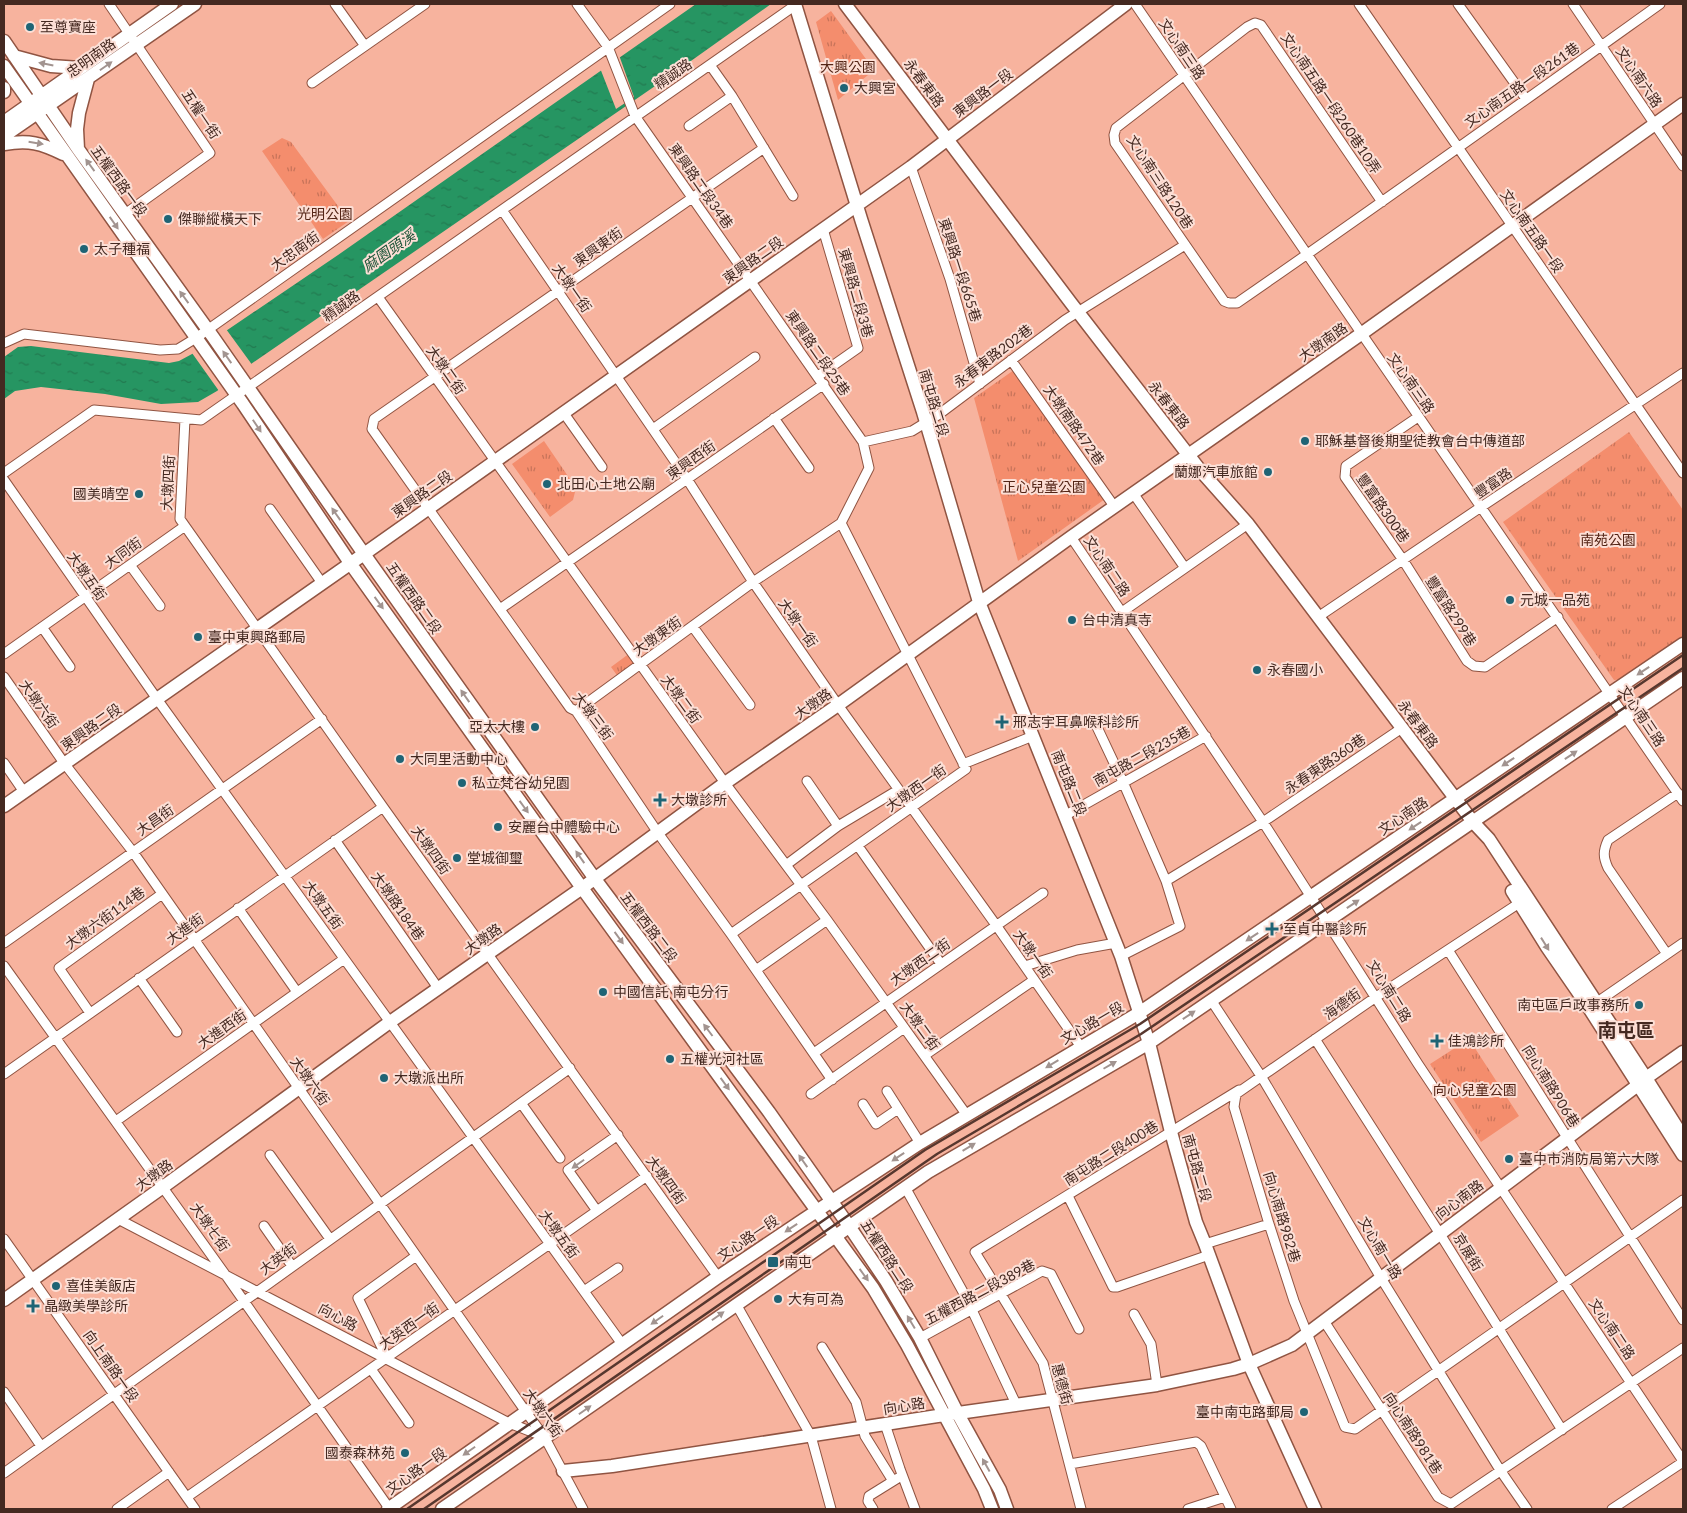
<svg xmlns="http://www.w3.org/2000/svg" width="1687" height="1513" viewBox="0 0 1687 1513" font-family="Lato,'Noto Sans TC',sans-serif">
	<defs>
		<pattern id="park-tufts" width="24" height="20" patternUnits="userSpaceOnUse" patternTransform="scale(1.25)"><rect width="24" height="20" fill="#f48d6d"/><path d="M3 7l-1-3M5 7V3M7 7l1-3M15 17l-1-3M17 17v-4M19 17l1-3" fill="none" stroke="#c77359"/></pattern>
		<pattern id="water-ripples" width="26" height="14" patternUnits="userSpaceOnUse" patternTransform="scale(1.25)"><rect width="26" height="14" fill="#269562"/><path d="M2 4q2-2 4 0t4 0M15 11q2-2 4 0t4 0" fill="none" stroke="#227a50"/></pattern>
	</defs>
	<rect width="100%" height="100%" fill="#f7b39e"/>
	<path fill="url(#park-tufts)" d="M831 11 874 70 838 100 816 22Z
		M282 138 291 142 349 221 323 239 262 151Z
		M1014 370 1105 499 1018 561 974 398Z
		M1629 432 1683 510V637L1625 679 1614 680 1503 522Z
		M544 441 576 488 573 500 550 517 512 464Z
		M630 653 638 664 619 678 611 667Z
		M1469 1039 1519 1116 1481 1142 1430 1064Z"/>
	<path fill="url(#water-ripples)" d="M696 4H771L674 73 251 364 217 391 198 402 161 404 105 394 41 387 15 391 4 399V357L18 347 31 346 169 363 179 361 192 354 338 255Z"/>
	<path fill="#f7b39e" d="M619 55 634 97 616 109 600 68Z
		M226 329 253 366 219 391 192 353Z"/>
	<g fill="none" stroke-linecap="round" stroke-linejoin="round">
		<defs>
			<path id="street" d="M109 4 210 153 125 214
				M335 4 365 46
				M577 4 608 47 635 116 863 442
				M1135 4 1683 801
				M1359 4 1683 473
				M1458 4 1526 99
				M1573 4 1683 166
				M710 65 732 96 793 196
				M312 83 425 4
				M689 126 732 96
				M764 148 374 419 372 429 570 708 576 711 658 833 731 934 832 1080
				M911 167 950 279 980 384
				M1382 202 1261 25 1255 23 1247 27 1116 128 1114 135 1115 143 1224 301 1229 303H1237C1379 205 1520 104 1660 4
				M502 210 687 479 753 582 838 705 996 925 1081 1047
				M378 297 725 783 827 920 966 1114
				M4 343 24 334 160 350 178 349 196 338 670 4
				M1011 360 1114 506
				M818 376 858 348 823 229
				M563 412 602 467
				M1418 417 1346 466 1345 477 1403 560 1467 661 1474 666 1485 667 1558 617
				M774 418 809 468
				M185 419 180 519 383 807 718 1277
				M653 429 755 357
				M4 473 94 410 201 420 797 4
				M4 480 157 699 622 1344
				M1133 493 1185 568
				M270 509 322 583
				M1071 537 1263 822 1418 1064 1683 1461
				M130 565 160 606
				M500 609 824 384
				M1122 612 1248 524
				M1318 617 1481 507 1683 373
				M42 627 70 667
				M693 627 750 705
				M4 654 185 526
				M4 677 64 763 133 852 526 1412 545 1438 583 1509
				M576 711 753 582 841 523 869 468 863 442 912 431 938 415 1065 320 1185 245
				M1097 727 1123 782 1166 881 1180 926 1121 956
				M4 763 24 792
				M963 764 1033 736
				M807 781 838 826
				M1066 815 1206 736
				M335 840 438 988
				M858 846 941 964
				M786 865 838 826 898 790
				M1166 881 1263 822 1402 728
				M1524 900 1376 997 1236 1094 1234 1107 1269 1224 1294 1301 1345 1427 1355 1429 1683 1200
				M238 908 297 992
				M731 934 966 769 841 523
				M4 943 322 719
				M1448 950 1683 1320
				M1667 954 1608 868C1603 857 1603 851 1608 840L1678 793
				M4 966 227 1277 389 1508
				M1025 966 1077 950 1116 943
				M756 970 827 920
				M139 978 177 1032
				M1211 1000 1261 1076 1381 1278 1500 1470 1527 1509
				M1593 1005 1683 943
				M90 1013 59 968 162 894
				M1315 1039 1440 1234 1562 1430
				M814 1053 1043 893
				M925 1055 1034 980
				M4 1074 383 807
				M887 1091 920 1143
				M811 1094 904 1028
				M521 1103 560 1158
				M863 1104 876 1124 898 1109
				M116 1121 344 959
				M270 1155 330 1239
				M905 1187 973 1310
				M1068 1196 1113 1287H1117L1209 1255
				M597 1211 568 1170 618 1135
				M118 1219 509 1423 545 1437
				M264 1226 292 1266
				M4 1239 195 1509
				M1205 1244 1269 1224
				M584 1291 618 1268
				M736 1304 811 1436 831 1509
				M972 1310 1016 1404
				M1134 1314 1151 1344 1157 1385
				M1324 1321 1438 1497 1451 1504 1683 1348
				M920 1338 1042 1271 1051 1274 1079 1329
				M822 1347 856 1402 865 1436 893 1481
				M387 1358 358 1298 416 1256
				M371 1369 409 1423
				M4 1392 41 1446
				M885 1424 900 1469 915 1509
				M1070 1464 1196 1442 1201 1446 1231 1509
				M4 1473 570 1068
				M187 1497 647 1176
				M117 1509 169 1472
				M873 1509 868 1501 869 1496 898 1478
				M1081 1509 1043 1363 975 1252 1239 1090
				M1188 1509 1225 1497
				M1612 1509 1683 1462"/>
			<path id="secondary" d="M795 4 861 219 923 412 979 602 1121 956 1149 1043 1171 1132 1196 1222 1205 1244 1249 1364 1315 1509
				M845 4 1071 303 1200 470 1248 524 1473 822 1489 839 1646 1078 1683 1137
				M4 41 78 149 213 337 364 554 595 879 769 1112 849 1226 886 1281 920 1338 958 1414 1000 1490 1007 1509
				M14 56 51 66 80 68
				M4 66 243 404 350 563 582 888 873 1288 907 1345 984 1489 992 1509
				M4 88V92
				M4 122 172 4
				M4 136 195 4
				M4 144C29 140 41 143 63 154
				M78 149 77 129 79 113 88 79
				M4 806 364 554 911 167 1126 4
				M1512 891 1547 947 1589 1008 1683 1155
				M1646 1078 1683 1052
				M4 1300 163 1187 390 1022 582 888 725 783 838 705 1071 537 1361 334 1683 104
				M563 1471 612 1466 944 1415 1157 1385 1233 1369 1249 1364 1292 1345 1638 1085
				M388 1509 718 1277 803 1220 920 1143 1139 1013 1683 644
				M442 1509 928 1172 1149 1043 1683 678"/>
		</defs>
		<use href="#street" stroke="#905442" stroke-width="11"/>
		<use href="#secondary" stroke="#905442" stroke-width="15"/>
		<use href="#street" stroke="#fff" stroke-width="9"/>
		<use href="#secondary" stroke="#fff" stroke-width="12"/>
		<path stroke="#57372e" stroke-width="2.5" d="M407 1509 925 1150 1140 1024 1683 655
			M424 1509 937 1154 1141 1034 1683 668"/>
	</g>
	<defs><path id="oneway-solid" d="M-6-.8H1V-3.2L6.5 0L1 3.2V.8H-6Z" transform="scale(1.25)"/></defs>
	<g fill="#a29490">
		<use href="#oneway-solid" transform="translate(46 64) rotate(-169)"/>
		<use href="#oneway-solid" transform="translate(106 66) rotate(-35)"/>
		<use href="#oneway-solid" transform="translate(36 143) rotate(9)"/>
		<use href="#oneway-solid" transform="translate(90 165) rotate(-126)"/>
		<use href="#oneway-solid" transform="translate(114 223) rotate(55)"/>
		<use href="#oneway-solid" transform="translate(184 297) rotate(-126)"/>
		<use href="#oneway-solid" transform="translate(227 357) rotate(-125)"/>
		<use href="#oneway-solid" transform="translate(257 426) rotate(56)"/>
		<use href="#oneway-solid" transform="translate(336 514) rotate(-125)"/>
		<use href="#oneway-solid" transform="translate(379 603) rotate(54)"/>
		<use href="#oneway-solid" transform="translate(1643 671) rotate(146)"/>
		<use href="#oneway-solid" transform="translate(465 696) rotate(-125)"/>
		<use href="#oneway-solid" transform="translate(1571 755) rotate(-34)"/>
		<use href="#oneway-solid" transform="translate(1508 762) rotate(146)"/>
		<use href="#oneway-solid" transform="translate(524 807) rotate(54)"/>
		<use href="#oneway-solid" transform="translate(1415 826) rotate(146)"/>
		<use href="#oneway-solid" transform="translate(580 857) rotate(-125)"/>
		<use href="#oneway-solid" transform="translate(1353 904) rotate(-34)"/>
		<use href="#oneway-solid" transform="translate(1252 937) rotate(146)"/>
		<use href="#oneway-solid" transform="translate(619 938) rotate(54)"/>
		<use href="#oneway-solid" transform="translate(1545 944) rotate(58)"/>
		<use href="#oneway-solid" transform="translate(1189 1015) rotate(-34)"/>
		<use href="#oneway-solid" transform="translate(708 1030) rotate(-127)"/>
		<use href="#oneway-solid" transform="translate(1052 1064) rotate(149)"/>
		<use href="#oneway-solid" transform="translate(1110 1065) rotate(-30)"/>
		<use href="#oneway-solid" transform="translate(725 1084) rotate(54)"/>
		<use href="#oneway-solid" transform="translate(969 1147) rotate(-31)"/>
		<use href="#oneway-solid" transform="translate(898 1157) rotate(146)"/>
		<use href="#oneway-solid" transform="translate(803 1161) rotate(-125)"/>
		<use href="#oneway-solid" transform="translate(578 1164) rotate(145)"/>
		<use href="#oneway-solid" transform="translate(791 1228) rotate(146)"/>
		<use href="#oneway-solid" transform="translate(864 1275) rotate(54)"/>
		<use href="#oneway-solid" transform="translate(718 1316) rotate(-35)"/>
		<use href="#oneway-solid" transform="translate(657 1320) rotate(145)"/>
		<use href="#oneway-solid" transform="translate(911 1322) rotate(-121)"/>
		<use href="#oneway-solid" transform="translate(585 1410) rotate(-35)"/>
		<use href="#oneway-solid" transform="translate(469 1451) rotate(145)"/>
		<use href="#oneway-solid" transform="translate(986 1465) rotate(-119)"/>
	</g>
	<g fill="#1f6475" stroke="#fcdfd6" stroke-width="2">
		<circle cx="30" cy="27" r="5"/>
		<circle cx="844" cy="88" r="5"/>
		<circle cx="168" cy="219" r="5"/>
		<circle cx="84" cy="249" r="5"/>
		<circle cx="1305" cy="441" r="5"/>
		<circle cx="1268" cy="472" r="5"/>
		<circle cx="547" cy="484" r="5"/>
		<circle cx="139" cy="494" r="5"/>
		<circle cx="1510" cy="600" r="5"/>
		<circle cx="1072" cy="620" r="5"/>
		<circle cx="198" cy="637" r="5"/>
		<circle cx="1257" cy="670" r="5"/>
		<path d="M999.5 714.5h5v5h5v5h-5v5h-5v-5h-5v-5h5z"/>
		<circle cx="535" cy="727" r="5"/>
		<circle cx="400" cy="759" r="5"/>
		<circle cx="462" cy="783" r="5"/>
		<path d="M657.5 792.5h5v5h5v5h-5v5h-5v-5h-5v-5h5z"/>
		<circle cx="498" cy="827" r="5"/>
		<circle cx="457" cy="858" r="5"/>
		<path d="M1269.5 921.5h5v5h5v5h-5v5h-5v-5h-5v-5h5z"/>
		<circle cx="603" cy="992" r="5"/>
		<circle cx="1639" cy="1005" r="5"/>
		<path d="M1434.5 1033.5h5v5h5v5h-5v5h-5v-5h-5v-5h5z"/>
		<circle cx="670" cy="1059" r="5"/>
		<circle cx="384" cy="1078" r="5"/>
		<circle cx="1509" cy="1159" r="5"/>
		<rect x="767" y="1256" width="12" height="12" rx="2.5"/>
		<circle cx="56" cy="1286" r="5"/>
		<circle cx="778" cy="1299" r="5"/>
		<path d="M30.5 1298.5h5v5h5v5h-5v5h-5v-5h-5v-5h5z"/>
		<circle cx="1304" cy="1412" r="5"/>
		<circle cx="405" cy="1453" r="5"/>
	</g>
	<g text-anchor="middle" stroke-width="4" stroke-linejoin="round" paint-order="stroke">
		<g font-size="14" fill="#442921" stroke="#fcdfd6" text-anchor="start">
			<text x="40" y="32">至尊寶座</text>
			<text x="854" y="93">大興宮</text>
			<text x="178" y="224">傑聯縱橫天下</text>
			<text x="94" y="254">太子種福</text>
			<text x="1315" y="446">耶穌基督後期聖徒教會台中傳道部</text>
			<text x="1258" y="477" text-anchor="end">蘭娜汽車旅館</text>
			<text x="557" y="489">北田心土地公廟</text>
			<text x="129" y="499" text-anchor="end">國美晴空</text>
			<text x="1520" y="605">元城一品苑</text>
			<text x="1082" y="625">台中清真寺</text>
			<text x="208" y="642">臺中東興路郵局</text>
			<text x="1267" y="675">永春國小</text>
			<text x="1013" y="727">邢志宇耳鼻喉科診所</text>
			<text x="525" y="732" text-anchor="end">亞太大樓</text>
			<text x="410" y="764">大同里活動中心</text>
			<text x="472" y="788">私立梵谷幼兒園</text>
			<text x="671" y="805">大墩診所</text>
			<text x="508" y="832">安麗台中體驗中心</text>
			<text x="467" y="863">堂城御璽</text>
			<text x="1283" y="934">至貞中醫診所</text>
			<text x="613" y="997">中國信託 南屯分行</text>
			<text x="1629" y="1010" text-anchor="end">南屯區戶政事務所</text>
			<text x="1448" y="1046">佳鴻診所</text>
			<text x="680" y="1064">五權光河社區</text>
			<text x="394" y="1083">大墩派出所</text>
			<text x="1519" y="1164">臺中市消防局第六大隊</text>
			<text x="784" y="1267">南屯</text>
			<text x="66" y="1291">喜佳美飯店</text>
			<text x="788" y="1304">大有可為</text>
			<text x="44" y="1311">晶緻美學診所</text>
			<text x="1294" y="1417" text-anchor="end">臺中南屯路郵局</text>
			<text x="395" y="1458" text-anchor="end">國泰森林苑</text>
		</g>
		<g font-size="14" fill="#442921" stroke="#fcdfd6">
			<text transform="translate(1182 49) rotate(56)" y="5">文心南三路</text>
			<text transform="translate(91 58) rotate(-35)" y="5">忠明南路</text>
			<text transform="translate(673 74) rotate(-34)" y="5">精誠路</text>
			<text transform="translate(1639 77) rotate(56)" y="5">文心南六路</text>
			<text transform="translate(924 83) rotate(53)" y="5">永春東路</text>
			<text transform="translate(1522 85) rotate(-35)" y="5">文心南五路一段261巷</text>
			<text transform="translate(983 93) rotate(-37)" y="5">東興路一段</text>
			<text transform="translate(1331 103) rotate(56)" y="5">文心南五路一段260巷10弄</text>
			<text transform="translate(201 114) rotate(56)" y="5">五權一街</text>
			<text transform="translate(119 181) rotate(54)" y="5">五權西路一段</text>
			<text transform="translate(1160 182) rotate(57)" y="5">文心南三路120巷</text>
			<text transform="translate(701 186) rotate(55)" y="5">東興路二段34巷</text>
			<text transform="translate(1532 231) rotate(55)" y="5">文心南五路一段</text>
			<text transform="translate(598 247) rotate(-35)" y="5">東興東街</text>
			<text transform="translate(295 251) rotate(-35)" y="5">大忠南街</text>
			<text transform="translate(753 260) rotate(-35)" y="5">東興路二段</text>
			<text transform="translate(960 270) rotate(72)" y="5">東興路一段665巷</text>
			<text transform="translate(572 288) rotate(55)" y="5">大墩一街</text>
			<text transform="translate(856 293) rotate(74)" y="5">東興路二段3巷</text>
			<text transform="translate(341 306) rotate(-35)" y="5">精誠路</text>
			<text transform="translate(1323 342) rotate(-35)" y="5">大墩南路</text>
			<text transform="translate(818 353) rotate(55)" y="5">東興路二段25巷</text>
			<text transform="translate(993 356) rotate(-37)" y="5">永春東路202巷</text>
			<text transform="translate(446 370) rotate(55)" y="5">大墩二街</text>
			<text transform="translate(1411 383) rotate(55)" y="5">文心南三路</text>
			<text transform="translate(934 403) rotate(73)" y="5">南屯路二段</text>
			<text transform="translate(1169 405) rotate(52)" y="5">永春東路</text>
			<text transform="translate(1074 425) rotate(55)" y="5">大墩南路472巷</text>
			<text transform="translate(691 460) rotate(-35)" y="5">東興西街</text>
			<text transform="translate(168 483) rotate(-87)" y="5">大墩四街</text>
			<text transform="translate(1493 483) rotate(-34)" y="5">豐富路</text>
			<text transform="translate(422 494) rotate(-35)" y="5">東興路二段</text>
			<text transform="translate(1383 508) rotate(55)" y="5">豐富路300巷</text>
			<text transform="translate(123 553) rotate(-35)" y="5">大同街</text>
			<text transform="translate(1107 566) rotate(56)" y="5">文心南二路</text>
			<text transform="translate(87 576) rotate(55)" y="5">大墩五街</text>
			<text transform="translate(414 598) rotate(55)" y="5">五權西路二段</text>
			<text transform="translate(1451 611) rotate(57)" y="5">豐富路299巷</text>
			<text transform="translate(798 623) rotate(55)" y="5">大墩一街</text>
			<text transform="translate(657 636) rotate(-35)" y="5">大墩東街</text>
			<text transform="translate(681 699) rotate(54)" y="5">大墩二街</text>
			<text transform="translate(39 704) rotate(55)" y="5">大墩六街</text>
			<text transform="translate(813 704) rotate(-35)" y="5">大墩路</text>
			<text transform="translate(593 716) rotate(53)" y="5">大墩三街</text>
			<text transform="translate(1642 716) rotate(56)" y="5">文心南三路</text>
			<text transform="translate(1418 724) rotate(53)" y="5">永春東路</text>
			<text transform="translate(91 727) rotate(-35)" y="5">東興路二段</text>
			<text transform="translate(1142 756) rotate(-29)" y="5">南屯路二段235巷</text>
			<text transform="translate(1325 764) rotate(-34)" y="5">永春東路360巷</text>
			<text transform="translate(1069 783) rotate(68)" y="5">南屯路二段</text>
			<text transform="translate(916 788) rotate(-35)" y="5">大墩西一街</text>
			<text transform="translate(1403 816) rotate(-34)" y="5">文心南路</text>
			<text transform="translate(155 820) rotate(-35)" y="5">大昌街</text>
			<text transform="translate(431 850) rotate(55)" y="5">大墩四街</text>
			<text transform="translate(323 905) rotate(54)" y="5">大墩五街</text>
			<text transform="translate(398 906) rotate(55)" y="5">大墩路184巷</text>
			<text transform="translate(105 918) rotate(-36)" y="5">大墩六街114巷</text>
			<text transform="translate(649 927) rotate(53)" y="5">五權西路二段</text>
			<text transform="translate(185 929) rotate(-35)" y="5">大進街</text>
			<text transform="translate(483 939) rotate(-35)" y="5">大墩路</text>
			<text transform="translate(1033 954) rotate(55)" y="5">大墩一街</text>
			<text transform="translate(920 962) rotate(-35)" y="5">大墩西二街</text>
			<text transform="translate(1389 991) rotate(58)" y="5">文心南二路</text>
			<text transform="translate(1342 1004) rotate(-35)" y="5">海德街</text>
			<text transform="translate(1092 1023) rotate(-30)" y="5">文心路一段</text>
			<text transform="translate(920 1026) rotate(54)" y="5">大墩二街</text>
			<text transform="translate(222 1029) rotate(-35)" y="5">大進西街</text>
			<text transform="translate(310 1081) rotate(55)" y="5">大墩六街</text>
			<text transform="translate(1551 1086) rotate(58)" y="5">向心南路906巷</text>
			<text transform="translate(1111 1153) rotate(-32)" y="5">南屯路二段400巷</text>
			<text transform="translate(1197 1168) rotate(74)" y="5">南屯路二段</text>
			<text transform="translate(154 1175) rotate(-36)" y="5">大墩路</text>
			<text transform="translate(666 1180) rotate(54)" y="5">大墩四街</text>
			<text transform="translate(1459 1200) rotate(-37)" y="5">向心南路</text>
			<text transform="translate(1282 1217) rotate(73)" y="5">向心南路982巷</text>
			<text transform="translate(210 1227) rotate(55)" y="5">大墩七街</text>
			<text transform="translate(559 1234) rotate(54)" y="5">大墩五街</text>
			<text transform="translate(748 1238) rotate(-34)" y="5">文心路一段</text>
			<text transform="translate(1380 1248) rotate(59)" y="5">文心南一路</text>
			<text transform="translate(1468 1252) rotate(58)" y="5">京展街</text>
			<text transform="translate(887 1256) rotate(57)" y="5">五權西路二段</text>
			<text transform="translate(278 1259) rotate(-36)" y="5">大英街</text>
			<text transform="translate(980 1292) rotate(-28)" y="5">五權西路二段389巷</text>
			<text transform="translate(338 1317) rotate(28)" y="5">向心路</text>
			<text transform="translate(409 1326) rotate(-35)" y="5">大英西一街</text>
			<text transform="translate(1612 1329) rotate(56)" y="5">文心南二路</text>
			<text transform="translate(111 1366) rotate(55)" y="5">向上南路一段</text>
			<text transform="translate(1062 1384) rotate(75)" y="5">惠德街</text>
			<text transform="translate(904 1406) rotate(-9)" y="5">向心路</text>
			<text transform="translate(543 1413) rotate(55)" y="5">大墩六街</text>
			<text transform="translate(1413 1433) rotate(57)" y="5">向心南路981巷</text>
			<text transform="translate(416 1471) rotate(-35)" y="5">文心路一段</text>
		</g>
		<g font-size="14" fill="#542516" stroke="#fcdfd6">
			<text x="848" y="72">大興公園</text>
			<text x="325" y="219">光明公園</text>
			<text x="1044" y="492">正心兒童公園</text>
			<text x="1608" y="545">南苑公園</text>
			<text x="1475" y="1095">向心兒童公園</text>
		</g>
		<g font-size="15" font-style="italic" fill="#1a5236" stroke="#fcdfd6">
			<text transform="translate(389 251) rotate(-35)" y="5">麻園頭溪</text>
		</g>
		<g font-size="19" font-weight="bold" fill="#442921" stroke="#fcdfd6">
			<text x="1626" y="1037">南屯區</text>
		</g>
	</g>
	<rect width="1687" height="1513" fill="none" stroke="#442921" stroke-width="10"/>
</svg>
